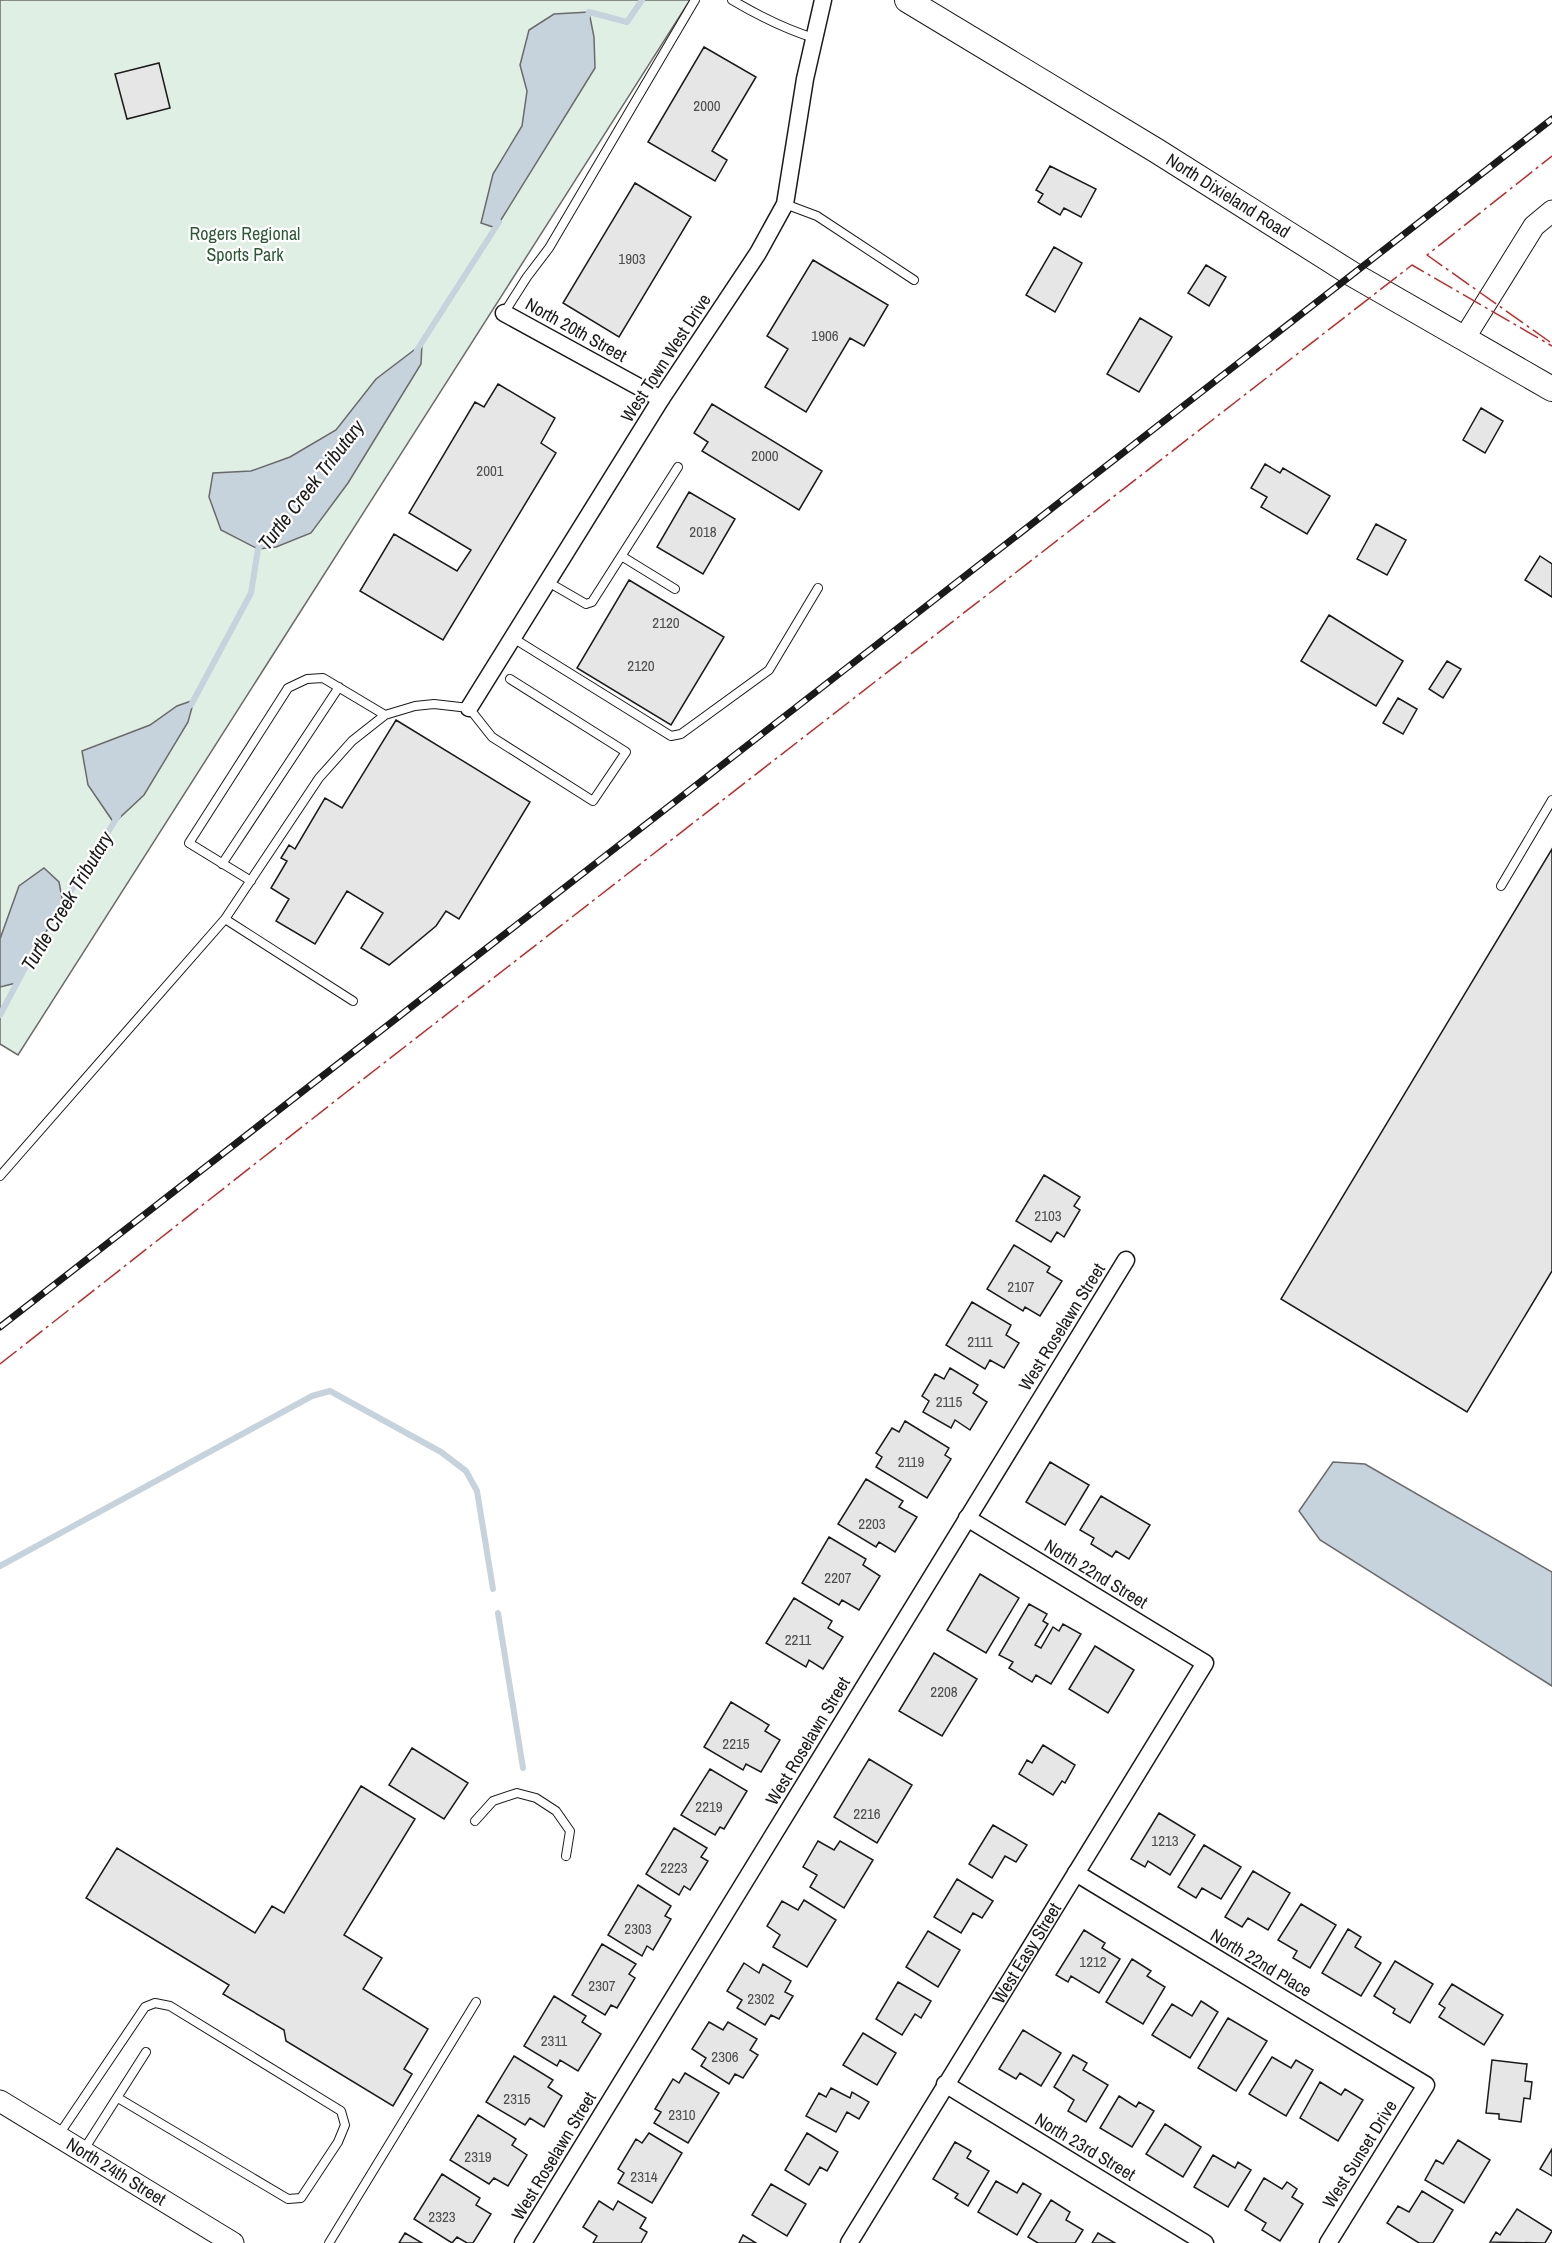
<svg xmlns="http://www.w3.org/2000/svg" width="1552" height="2243" viewBox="0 0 1552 2243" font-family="'Archivo Narrow',sans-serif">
	<rect width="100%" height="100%" fill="#fff"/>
	<path fill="#e0efe3" stroke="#6a6a6a" stroke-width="1.5" d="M0 0H690L18 1055 0 1044Z"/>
	<path fill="#c6d2dc" stroke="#6a6a6a" stroke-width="1.5" d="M589 12 594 37 595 68 496 228 481 223 493 174 522 126 527 91 520 65 529 30 554 14Z
		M422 344 421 364 348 483 311 533 276 547 258 549 221 530 209 497 213 473 251 471 290 457 336 430 376 379Z
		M194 700 188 722 144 795 114 823 88 785 82 751 150 725 177 706Z
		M44 868 59 882 63 903 16 983 0 987V939L19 886Z
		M1333 1462 1365 1464 1552 1572V1686L1320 1540 1299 1511Z"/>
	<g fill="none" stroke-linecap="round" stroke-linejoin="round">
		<path stroke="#c6d2dc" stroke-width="6" d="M587 17 589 12 627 22 642 0
			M417 350 499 222
			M191 705 251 593 258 549 262 543
			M50 924 118 816
			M0 1015 27 964
			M0 1566 312 1396 330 1391 441 1452 466 1471 477 1491 493 1589
			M498 1613 523 1768"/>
	</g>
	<path fill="#e6e6e6" stroke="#1a1a1a" stroke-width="1.5" d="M704 47 756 77 712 151 727 160 715 181 648 142Z
		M159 63 170 108 127 119 115 74Z
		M1050 166 1096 189 1081 217 1064 208 1060 215 1038 202 1043 194 1036 190Z
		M635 183 691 217 619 337 563 303Z
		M1054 247 1082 263 1055 312 1026 295Z
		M813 260 888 305 864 346 850 338 806 412 765 387 788 349 767 336Z
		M1206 265 1226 277 1209 306 1188 293Z
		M1140 318 1172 337 1139 392 1107 374Z
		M498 384 555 418 541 443 556 453 443 640 360 591 394 534 457 571 471 550 409 513 475 402 484 407Z
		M712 404 822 471 799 510 702 451 708 442 694 433Z
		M1481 408 1503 421 1485 453 1463 440Z
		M1265 464 1280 473 1283 468 1330 496 1307 534 1261 507 1267 497 1251 488Z
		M689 492 735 519 703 574 657 547Z
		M1376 524 1406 540 1387 575 1357 559Z
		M1540 556 1552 564V597L1525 580Z
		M629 580 724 637 671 725 577 668Z
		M1329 615 1403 661 1376 706 1301 661Z
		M1447 661 1461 669 1443 698 1429 689Z
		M1398 698 1417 709 1403 734 1383 723Z
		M396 720 530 802 459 919 446 911 436 926 389 965 361 948 383 913 347 891 315 944 276 921 289 899 271 888 287 861 281 858 289 845 295 849 325 798 342 808Z
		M1552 849V1271L1467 1412 1281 1299Z
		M1044 1175 1080 1197 1074 1206 1080 1210 1064 1237 1057 1232 1051 1242 1016 1221Z
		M1014 1245 1050 1267 1047 1272 1062 1281 1040 1316 1025 1307 1023 1311 987 1289Z
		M972 1302 1011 1325 1006 1335 1019 1343 1004 1368 990 1360 985 1369 946 1345Z
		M950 1368 978 1385 973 1393 987 1402 970 1430 955 1420 951 1428 923 1412 929 1401 922 1396 935 1374 944 1379Z
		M905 1421 949 1448 945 1455 951 1459 927 1498 876 1467 882 1457 876 1453 892 1428 899 1432Z
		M1050 1462 1089 1485 1065 1525 1026 1502Z
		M866 1479 903 1501 899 1507 917 1517 895 1552 879 1542 876 1547 838 1524Z
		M1101 1496 1150 1525 1129 1559 1116 1551 1112 1557 1091 1544 1094 1538 1080 1530Z
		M829 1537 866 1559 863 1565 880 1576 859 1610 842 1600 839 1605 802 1583Z
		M980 1574 1019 1598 986 1653 947 1630Z
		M794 1598 832 1621 828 1628 843 1637 823 1669 809 1660 806 1667 766 1643Z
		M1029 1604 1047 1614 1043 1621 1048 1624 1035 1645 1041 1648 1053 1627 1059 1631 1063 1624 1081 1634 1051 1684 1036 1675 1032 1682 1009 1668 1013 1662 999 1655Z
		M1095 1646 1134 1670 1108 1713 1069 1689Z
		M934 1653 977 1679 942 1736 899 1711Z
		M731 1702 769 1725 765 1731 780 1740 761 1772 746 1764 743 1770 704 1747Z
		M1043 1745 1075 1765 1065 1783 1062 1781 1053 1795 1019 1774 1027 1760 1032 1763Z
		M412 1748 468 1783 444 1819 389 1785Z
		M869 1759 912 1785 877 1843 834 1817Z
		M710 1769 747 1791 724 1829 720 1827 715 1835 681 1815Z
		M361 1786 415 1819 344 1935 382 1958 363 1989 428 2029 404 2069 412 2074 393 2106 286 2041 284 2030 223 1994 229 1985 86 1898 117 1848 255 1933 272 1906 284 1913Z
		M1159 1813 1195 1835 1170 1875 1148 1861 1145 1867 1131 1859Z
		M993 1825 1027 1845 1016 1862 1005 1856 992 1878 969 1864Z
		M674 1828 707 1848 701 1857 708 1861 690 1890 684 1886 679 1895 646 1874Z
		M818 1841 834 1850 840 1841 873 1860 844 1908 810 1887 817 1875 803 1867Z
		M1204 1845 1241 1867 1221 1899 1202 1888 1196 1898 1178 1887Z
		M1253 1871 1290 1893 1268 1930 1248 1918 1242 1927 1225 1917Z
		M957 1879 993 1901 982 1918 973 1913 961 1933 934 1917Z
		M638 1885 671 1906 665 1916 671 1919 653 1950 647 1946 642 1956 608 1935Z
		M804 1900 836 1920 807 1967 773 1947 780 1935 767 1926 782 1901 798 1910Z
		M1301 1904 1336 1925 1310 1968 1293 1958 1297 1951 1278 1940Z
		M1348 1929 1361 1937 1355 1947 1381 1963 1361 1996 1322 1973Z
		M1084 1930 1105 1943 1102 1948 1120 1959 1099 1993 1071 1976 1068 1982 1056 1975Z
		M928 1931 960 1950 938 1987 906 1967Z
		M602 1944 636 1964 629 1974 635 1978 617 2008 611 2005 605 2015 572 1995Z
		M1132 1959 1151 1971 1147 1976 1165 1987 1143 2024 1106 2002Z
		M1395 1961 1433 1984 1410 2023 1393 2013 1395 2009 1374 1996Z
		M744 1963 759 1973 763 1964 791 1981 785 1992 793 1996 779 2019 771 2015 765 2025 737 2008 742 2000 727 1991Z
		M898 1982 931 2001 921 2018 915 2014 902 2035 876 2019Z
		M1452 1984 1503 2015 1484 2045 1439 2017 1445 2008 1439 2004Z
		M554 1996 586 2016 582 2022 601 2034 578 2071 560 2060 557 2066 524 2046Z
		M1201 2001 1218 2012 1190 2058 1152 2035 1172 2004 1192 2016Z
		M1228 2018 1267 2041 1236 2091 1198 2068Z
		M709 2022 723 2030 728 2022 757 2039 750 2050 758 2055 743 2078 735 2074 729 2084 701 2066 706 2058 692 2049Z
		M1023 2030 1061 2053 1041 2086 1020 2073 1016 2079 999 2069Z
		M863 2033 896 2053 877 2085 843 2065Z
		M1073 2055 1087 2063 1083 2070 1108 2085 1086 2122 1068 2111 1074 2100 1054 2087Z
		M514 2056 553 2080 548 2087 562 2096 544 2127 530 2118 525 2125 486 2102Z
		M1272 2057 1291 2068 1296 2060 1313 2070 1286 2116 1249 2094Z
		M1492 2060 1527 2064 1525 2081 1532 2082 1530 2099 1524 2098 1521 2122 1499 2119V2114L1486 2113Z
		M685 2073 719 2093 688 2143 654 2123 661 2112 655 2109 673 2079 679 2083Z
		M1320 2082 1341 2095 1345 2089 1363 2100 1338 2141 1300 2118Z
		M831 2088 850 2098 852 2092 869 2102 859 2119 847 2112 836 2132 806 2116 819 2093 826 2097Z
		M1119 2096 1136 2107 1139 2102 1154 2111 1132 2147 1100 2128Z
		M478 2115 516 2139 512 2145 527 2155 508 2186 494 2178 489 2184 450 2160Z
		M1165 2124 1201 2147 1183 2177 1146 2154Z
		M649 2133 682 2153 652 2203 618 2183 624 2173 618 2169 636 2139 642 2143Z
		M807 2133 838 2152 827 2171 820 2167 809 2185 785 2170Z
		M1458 2140 1490 2160 1464 2203 1425 2180 1436 2160 1443 2164Z
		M955 2142 971 2151 967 2158 989 2171 968 2206 955 2198 958 2194 933 2179Z
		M1552 2149V2176L1540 2169Z
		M1213 2155 1235 2168 1238 2162 1251 2170 1228 2207 1194 2187Z
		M442 2174 480 2198 476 2205 491 2214 473 2243H467L457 2237 452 2243 414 2219Z
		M1264 2178 1282 2189 1287 2182 1297 2189 1292 2197 1303 2204 1280 2241 1262 2230 1266 2223 1245 2210Z
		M996 2181 1017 2193 1023 2183 1041 2194 1017 2235 978 2212Z
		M771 2184 806 2204 787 2236 752 2215Z
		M1422 2191 1453 2210 1433 2243H1419L1387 2223 1398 2206 1409 2212Z
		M1051 2200 1070 2212 1066 2220 1083 2230 1075 2243H1038L1028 2237Z
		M599 2201 613 2210 618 2201 646 2218 640 2228 647 2232 641 2243H593L597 2236 583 2227Z
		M1517 2209 1552 2231 1545 2243 1490 2242 1496 2232 1500 2235Z
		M405 2233 422 2243H399Z
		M1098 2233 1115 2243H1092Z
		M743 2235 756 2243H739Z"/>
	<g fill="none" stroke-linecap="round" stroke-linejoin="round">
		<defs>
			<path id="service" d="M732 0C759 16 785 29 814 38
				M785 204 817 216 914 280
				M504 313 527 277 549 248 695 0
				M623 557 675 589
				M548 582 586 604 592 602 678 467
				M513 638 671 736 681 734 769 670 818 588
				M222 864 339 687
				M251 881 189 843 288 688 307 679 323 678 385 715
				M1501 886 1552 800
				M225 919 353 1001
				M0 1176 225 919 319 778 352 741 385 715 415 706 434 704 469 708 492 737 593 801 626 752 510 679
				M475 1821 493 1801 517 1793 536 1798 556 1811 570 1831 566 1856
				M58 2136 145 2007 155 2003 170 2006 341 2111 345 2125 338 2142 301 2198 288 2199 118 2098
				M83 2151 146 2052
				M329 2243 476 2002"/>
			<g id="minor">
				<path d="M504 313 661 399"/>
				<path d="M469 708 661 399 758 253 785 204 805 79 823 0"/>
				<path d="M1076 1873 1426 2085 1328 2243"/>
				<path d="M945 2084 1205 2243"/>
				<path d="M523 2243 1126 1260"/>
				<path id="s1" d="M849 2243 1205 1663 967 1518"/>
			</g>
			<g id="tertiary">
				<path d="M1465 337 1534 226 1552 211"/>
				<path id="s2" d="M0 2101 233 2243"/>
			</g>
			<g id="secondary">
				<path id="s3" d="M907 0 1157 151 1352 274 1552 389"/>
			</g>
		</defs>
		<use href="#service" stroke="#1a1a1a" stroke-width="10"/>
		<use href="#minor" stroke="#1a1a1a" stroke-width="19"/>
		<use href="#tertiary" stroke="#1a1a1a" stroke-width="23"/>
		<use href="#secondary" stroke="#1a1a1a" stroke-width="26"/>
		<use href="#service" stroke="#fff" stroke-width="8"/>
		<use href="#minor" stroke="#fff" stroke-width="16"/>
		<use href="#tertiary" stroke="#fff" stroke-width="21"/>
		<use href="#secondary" stroke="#fff" stroke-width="24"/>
		<defs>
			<path id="rail" d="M0 1327 1552 119"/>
		</defs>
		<use href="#rail" stroke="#1a1a1a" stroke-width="7"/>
		<use href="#rail" stroke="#fff" stroke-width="4.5" stroke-dasharray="14" stroke-linecap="butt"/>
		<path stroke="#c62828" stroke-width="1.5" stroke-dasharray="21 4.5 3 4.5" stroke-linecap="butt" d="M1550 342 1427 255 1552 156
			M0 1364 344 1094 1412 265 1552 346"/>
	</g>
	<g text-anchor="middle" stroke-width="4.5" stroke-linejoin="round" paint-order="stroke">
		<g font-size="15" fill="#4d4d4d">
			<text x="707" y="111">2000</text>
			<text x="632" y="264">1903</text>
			<text x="825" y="341">1906</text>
			<text x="765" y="461">2000</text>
			<text x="490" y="476">2001</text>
			<text x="703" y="537">2018</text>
			<text x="666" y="628">2120</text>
			<text x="641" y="671">2120</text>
			<text x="1048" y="1221">2103</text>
			<text x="1021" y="1292">2107</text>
			<text x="980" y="1347">2111</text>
			<text x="949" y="1407">2115</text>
			<text x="911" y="1467">2119</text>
			<text x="872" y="1529">2203</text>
			<text x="838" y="1583">2207</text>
			<text x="798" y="1645">2211</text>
			<text x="944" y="1697">2208</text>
			<text x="736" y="1749">2215</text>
			<text x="709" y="1812">2219</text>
			<text x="867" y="1819">2216</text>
			<text x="1165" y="1846">1213</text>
			<text x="674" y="1873">2223</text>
			<text x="638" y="1934">2303</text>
			<text x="1093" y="1967">1212</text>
			<text x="602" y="1991">2307</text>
			<text x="761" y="2004">2302</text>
			<text x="554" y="2046">2311</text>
			<text x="725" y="2062">2306</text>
			<text x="517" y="2104">2315</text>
			<text x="682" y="2120">2310</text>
			<text x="478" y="2162">2319</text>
			<text x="644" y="2182">2314</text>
			<text x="442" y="2222">2323</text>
		</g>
		<g font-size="18" fill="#1a1a1a" stroke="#fff">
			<text dy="6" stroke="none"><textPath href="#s3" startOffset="376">North Dixieland Road</textPath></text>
			<text transform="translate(576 330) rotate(29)" y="6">North 20th Street</text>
			<text transform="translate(666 358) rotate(-57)" y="6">West Town West Drive</text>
			<text transform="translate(1062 1327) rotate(-58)" y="6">West Roselawn Street</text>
			<text transform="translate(1096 1574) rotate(31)" y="6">North 22nd Street</text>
			<text transform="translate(808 1741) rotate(-59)" y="6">West Roselawn Street</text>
			<text dy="6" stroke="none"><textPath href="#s1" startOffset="340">West Easy Street</textPath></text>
			<text transform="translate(1261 1963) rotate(31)" y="6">North 22nd Place</text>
			<text transform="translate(1085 2147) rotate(31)" y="6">North 23rd Street</text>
			<text transform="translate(1360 2154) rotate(-58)" y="6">West Sunset Drive</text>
			<text transform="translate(554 2156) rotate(-59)" y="6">West Roselawn Street</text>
			<text dy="6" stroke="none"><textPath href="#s2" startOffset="136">North 24th Street</textPath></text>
		</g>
		<g font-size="18" fill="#2b5a34" stroke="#fff">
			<text x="245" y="240">Rogers Regional<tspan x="245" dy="21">Sports Park</tspan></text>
		</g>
		<g font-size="20" font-style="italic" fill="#1a1a1a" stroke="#fff">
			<text transform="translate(311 485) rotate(-52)" y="7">Turtle Creek Tributary</text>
			<text transform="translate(67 901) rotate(-59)" y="7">Turtle Creek Tributary</text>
		</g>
	</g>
</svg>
